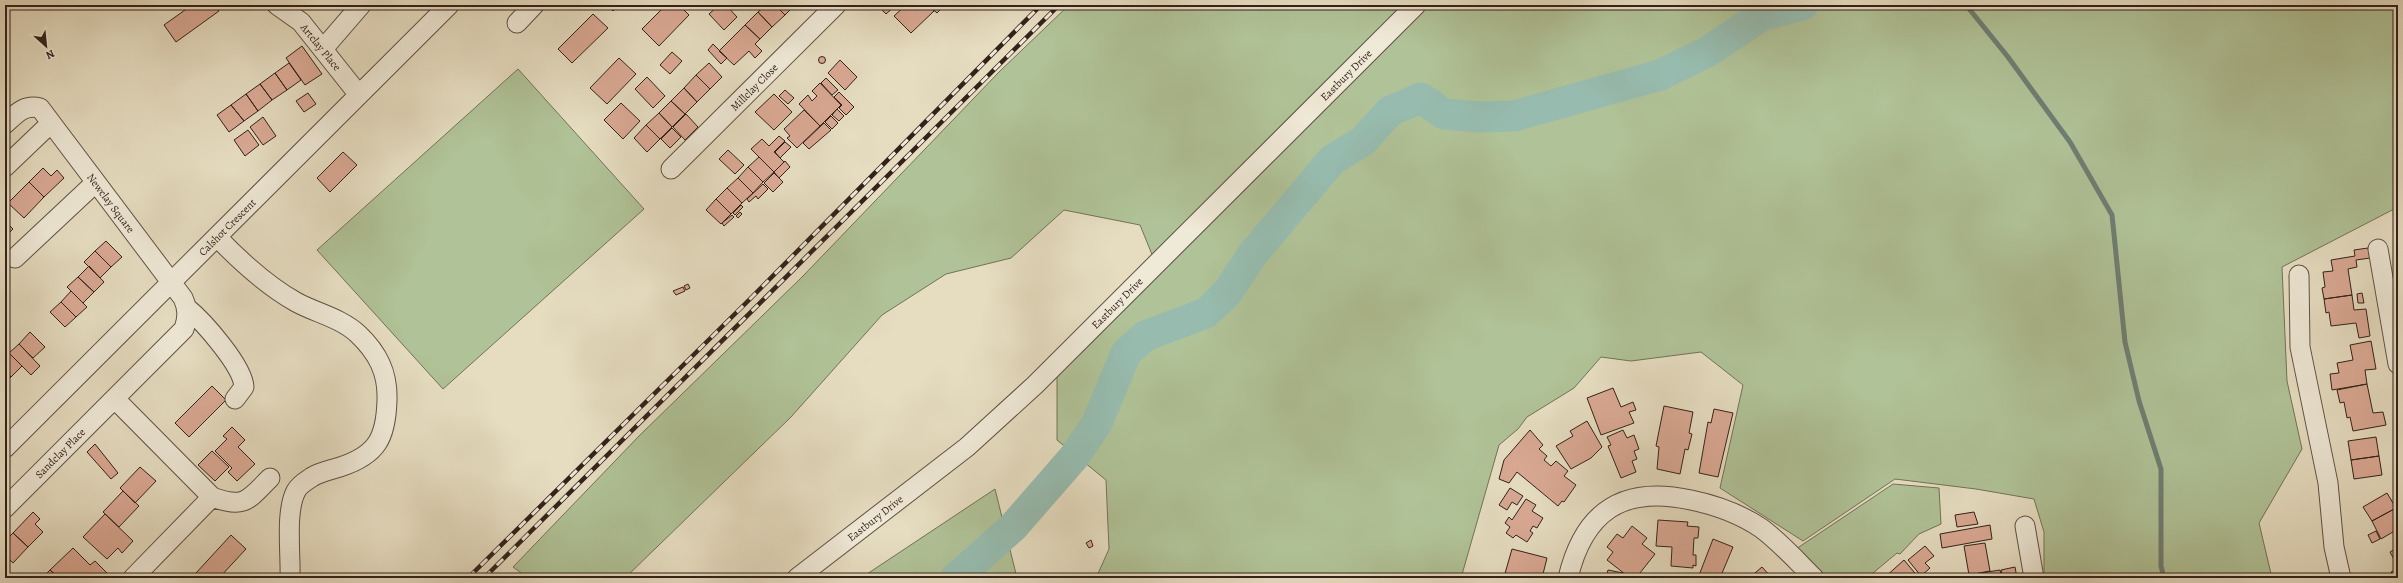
<svg xmlns="http://www.w3.org/2000/svg" width="2403" height="583" viewBox="0 0 2403 583" font-family="Alegreya,serif">
	<rect width="100%" height="100%" fill="#e6ddc1"/>
	<filter id="stains"><feTurbulence type="fractalNoise" baseFrequency=".005" numOctaves="4"/><feColorMatrix values="0 0 0 0 .2 0 0 0 0 .09 0 0 0 0 .02 0 0 0 .5 -.17"/></filter>
	<radialGradient id="worn" r=".72"><stop offset=".6" stop-color="#630" stop-opacity="0"/><stop offset="1" stop-color="#630" stop-opacity=".3"/></radialGradient>
	<path fill="#b0c297" stroke="#727258" d="M1069 5H2398V207L2282 267 2287 381 2302 449 2259 523 2272 578H2044V532L2034 499 1976 489 1895 479 1803 541 1720 488 1743 385 1701 352 1631 361 1601 357 1574 388 1527 417 1518 429 1499 445 1461 578H1096L1109 549 1106 480 1057 440V374L1160 274 1140 225 1064 210 1011 258 946 274 882 315 791 417 625 578H528L513 567 639 436 803 276 999 72Z
		M518 69 644 209 443 389 317 250Z
		M1893 484 1939 488 1941 524 1919 534 1900 554 1897 553 1867 578H1826L1796 549Z
		M995 489 1017 578H861Z"/>
	<g fill="none" stroke-linecap="round" stroke-linejoin="round">
		<path stroke="#6f7e73" stroke-width="5" d="M1966 5 2008 57 2070 142 2112 215 2125 342 2139 401 2161 469V566L2164 578"/>
		<path stroke="#97bcaf" stroke-width="31" d="M956 578 1013 527 1074 457 1097 423 1126 353 1145 336 1206 313 1227 293 1252 255 1332 160 1363 141 1390 111 1421 98 1444 114 1479 117 1514 116 1660 75 1707 52 1761 16 1803 5"/>
	</g>
	<path fill="#daa994" stroke="#33211a" d="M192 5H215L219 11 176 42 164 25Z
		M607 5H619L613 11Z
		M666 5 670 8 672 5H679L689 15 659 46 642 29Z
		M719 5H726L737 17 724 30 709 14Z
		M766 5H775L785 15 772 27 758 12Z
		M775 5H795L785 15Z
		M877 5H896L886 14Z
		M906 5H928L934 11 911 33 894 16Z
		M928 5H945L937 13Z
		M758 12 772 27 760 39 745 25Z
		M593 14 608 28 572 63 558 49Z
		M745 25 760 39 755 44 762 51 755 58 749 51 734 65 719 51Z
		M713 44 727 58 721 64 708 50Z
		M302 46 322 74 305 85 286 58Z
		M672 52 682 61 670 74 660 65Z
		M818.5 60a3.5 3.5 0 1 1 7 0a3.5 3.5 0 1 1-7 0Z
		M619 58 636 74 607 104 590 88Z
		M840 60 857 77 845 90 828 73Z
		M289 63 301 80 287 90 275 73Z
		M709 63 722 77 710 89 696 75Z
		M275 73 287 90 272 100 260 84Z
		M696 75 710 89 697 102 684 88Z
		M647 77 665 96 653 108 635 89Z
		M826 78 838 90 832 95 821 83Z
		M820 83 841 105 820 126 799 104 808 95 812 101 817 96 812 91Z
		M260 84 272 100 258 111 246 94Z
		M684 88 697 102 685 114 671 101Z
		M785 90 794 98 788 104 779 96Z
		M839 92 854 107 846 115 839 108 842 105 834 97Z
		M308 93 316 104 304 112 296 101Z
		M246 94 258 111 244 121 231 105Z
		M774 94 792 112 774 130 755 112Z
		M671 101 685 114 672 127 659 113Z
		M621 103 640 121 623 139 604 120Z
		M231 105 244 121 229 132 217 115Z
		M837 109 844 116 839 121 832 115Z
		M804 110 820 126 797 148 787 138 790 136 784 129Z
		M659 113 672 127 660 139 646 125Z
		M686 114 698 127 685 140 673 127Z
		M831 116 838 123 832 129 825 122Z
		M263 117 276 136 263 145 250 127Z
		M824 123 831 130 809 149 803 143Z
		M646 125 660 139 647 152 634 138Z
		M672 128 681 137 670 148 661 139Z
		M248 130 259 145 245 156 234 140Z
		M779 136 785 141 774 152 784 162 774 172 751 149 762 139 769 146Z
		M785 142 791 147 780 158 775 152Z
		M728 150 744 165 735 174 719 159Z
		M343 152 357 165 330 192 317 178Z
		M759 157 774 172 763 182 748 167Z
		M785 161 790 167 779 178 774 172Z
		M748 167 763 182 753 193 738 178Z
		M43 168 51 176 57 170 64 178 44 197 29 182Z
		M774 173 783 182 773 192 764 183Z
		M738 178 753 193 742 203 727 188Z
		M29 182 44 197 24 218 8 203Z
		M763 184 768 189 758 199 756 196 749 202 747 199Z
		M727 188 742 203 731 214 716 199Z
		M716 199 731 214 721 224 706 210Z
		M741 205 743 207 735 215 733 213Z
		M740 212 742 214 738 218 736 216Z
		M732 215 734 217 724 226 722 223Z
		M5 221 13 229 5 237Z
		M106 241 122 257 111 267 95 251Z
		M2368 248 2370 258 2356 260 2357 267 2348 269 2352 295 2324 299 2322 288 2325 287 2323 272 2333 271 2331 260 2355 256 2354 250Z
		M95 251 111 267 100 278 84 262Z
		M89 266 104 282 94 292 78 277Z
		M78 277 94 292 83 303 67 287Z
		M688 284 690 288 686 290 684 286Z
		M683 287 685 291 676 295 673 291Z
		M71 291 87 307 76 317 61 302Z
		M2362 293 2364 303H2358L2357 294Z
		M2352 295 2354 310 2366 309 2370 336 2359 338 2356 323 2331 326 2329 312 2326 313 2324 299Z
		M61 302 76 317 65 327 50 312Z
		M30 332 45 347 33 358 19 344Z
		M2371 341 2376 369 2365 370 2367 384 2332 390 2330 374 2339 373 2337 363 2353 360 2350 345Z
		M19 344 40 366 31 375 9 353Z
		M6 350 22 366 11 377 5 370Z
		M5 370 11 377 5 383Z
		M2367 384 2373 413 2383 412 2386 425 2353 431 2350 417 2347 418 2344 402 2340 403 2337 390Z
		M212 386 226 400 189 437 175 423Z
		M1613 388 1621 407 1633 402 1636 410 1629 412 1634 423 1601 435 1587 398Z
		M1664 406 1693 412 1689 433 1692 434 1688 450 1685 449 1680 474 1657 469 1659 447 1656 446Z
		M1714 409 1733 413 1718 477 1699 473 1708 422 1711 423Z
		M1587 421 1602 447 1591 458 1571 469 1556 446 1573 436 1570 431Z
		M232 427 245 440 238 447 255 464 237 481 228 472 232 468 215 451 227 439 223 436Z
		M1530 430 1543 445 1539 449 1547 456 1544 460 1551 466 1556 461 1568 471 1564 476 1576 485 1564 502 1562 501 1558 506 1517 472 1509 483 1499 479 1504 460Z
		M1623 430 1627 438 1634 435 1639 449 1634 451 1637 459 1632 461 1636 472 1621 478 1608 446 1611 445 1607 437Z
		M2376 437 2379 456 2351 460 2348 441Z
		M95 444 118 473 111 479 87 452Z
		M212 451 229 467 215 481 198 465Z
		M2379 456 2382 475 2354 479 2351 460Z
		M140 467 156 481 135 503 120 488Z
		M1510 488 1523 496 1517 505 1512 502 1507 510 1499 505Z
		M123 491 139 506 119 527 103 512Z
		M2387 493 2396 508 2372 521 2363 507Z
		M1526 499 1536 505 1532 511 1543 518 1537 528 1533 526 1530 531 1533 533 1527 542 1516 535 1513 538 1506 533 1510 527 1505 523 1509 517 1512 520Z
		M2396 508 2398 529 2381 539 2372 521Z
		M33 512 40 519 35 524 43 532 28 547 13 533Z
		M1974 512 1978 524 1957 527 1955 515Z
		M105 514 133 541 122 553 118 548 107 559 83 537Z
		M1658 520 1688 522 1687 526 1699 527 1698 538H1694L1693 555H1696V566L1693 565V568L1671 566 1672 547 1656 546Z
		M1990 525 1992 539 1942 548 1940 534Z
		M1632 526 1647 538 1642 544 1655 554 1636 578H1630L1607 560 1613 552 1607 547 1617 534 1623 538Z
		M2376 531 2380 539 2372 543 2368 535Z
		M13 533 28 547 13 563 5 555V541Z
		M231 535 246 549 219 578H201L196 573Z
		M1713 539 1733 547 1720 578H1698Z
		M1091 540 1093 546 1089 548 1086 543Z
		M1985 543 1990 571 1969 575 1964 546Z
		M1925 546 1934 556 1925 563 1930 568 1921 576 1908 560Z
		M2398 547V567L2390 552Z
		M73 548 90 565 95 561 111 577 59 578 50 570Z
		M1512 549 1547 558 1542 578 1504 577Z
		M1904 560 1919 578H1884Z
		M1762 567 1771 577 1774 574 1778 578H1749Z
		M2015 567 2017 578H2003L2001 570Z
		M2398 568V578H2394L2391 572Z
		M50 570 59 578H42Z
		M1608 570 1623 573 1622 578 1606 577Z
		M2000 570 2001 575 1998 576 2002 578H1969L1968 575Z"/>
	<g fill="none" stroke-linecap="round" stroke-linejoin="round">
		<defs>
			<path id="minor" d="M277 5 301 22 359 95
				M517 23 534 5
				M323 49 361 5
				M5 124C16 114 24 104 40 108L183 298C188 309 188 317 184 329L5 508
				M5 167 51 123
				M671 169 836 5
				M217 237C241 262 266 285 296 302 316 313 341 318 358 334 378 353 388 373 387 400 386 438 377 455 340 467 331 470 320 472 312 477 306 481 299 485 296 491 285 512 291 554 290 578
				M2378 249 2398 364
				M15 258 95 183
				M2299 275 2300 347 2328 483 2334 547 2341 578
				M187 308C203 321 243 366 244 387L235 399
				M115 399 212 497C245 509 248 500 270 478
				M5 448 449 5
				M2025 526 2034 578
				M133 578 212 497
				M797 578 967 447 1035 385 1416 5
				M1568 578C1584 511 1623 485 1691 500 1715 505 1740 514 1761 528 1780 542 1797 561 1814 578"/>
		</defs>
		<use href="#minor" stroke="#605044" stroke-width="21"/>
		<use href="#minor" stroke="#efe9d7" stroke-width="19"/>
		<defs>
			<path id="rail" d="M468 578 749 300 1041 5
				M484 578 1059 5"/>
		</defs>
		<use href="#rail" stroke="#33211a" stroke-width="4.5"/>
		<use href="#rail" stroke="#efe9d7" stroke-width="3" stroke-dasharray="9" stroke-linecap="butt"/>
	</g>
	<g text-anchor="middle" stroke-width="3" stroke-linejoin="round" paint-order="stroke">
		<g font-size="11" fill="#33211a" stroke="#efe9d7">
			<text transform="translate(321 47) rotate(51)" y="4">Artclay Place</text>
			<text transform="translate(1346 75) rotate(-45)" y="4">Eastbury Drive</text>
			<text transform="translate(754 87) rotate(-45)" y="4">Millclay Close</text>
			<text transform="translate(111 203) rotate(53)" y="4">Newclay Square</text>
			<text transform="translate(227 227) rotate(-45)" y="4">Calshot Crescent</text>
			<text transform="translate(1117 303) rotate(-45)" y="4">Eastbury Drive</text>
			<text transform="translate(60 453) rotate(-45)" y="4">Sandclay Place</text>
			<text transform="translate(875 518) rotate(-38)" y="4">Eastbury Drive</text>
		</g>
	</g>
	<rect width="2403" height="583" fill="none" stroke="#e6ddc1" stroke-width="20"/>
	<rect x="6" y="6" width="2391" height="571" fill="none" stroke="#33211a" stroke-width="2"/>
	<rect x="10" y="10" width="2383" height="563" fill="none" stroke="#33211a"/>
	<g transform="translate(46 46) rotate(153)" stroke="#efe9d7" stroke-width="3" paint-order="stroke">
	<path d="M0-3L7 15L0 10L-7 15Z" fill="#33211a"/>
	<text y="-6" font-size="11" font-weight="bold" text-anchor="middle" fill="#33211a">N</text>
	</g>
	<rect width="100%" height="100%" filter="url(#stains)"/>
	<rect width="100%" height="100%" fill="url(#worn)"/>
</svg>
